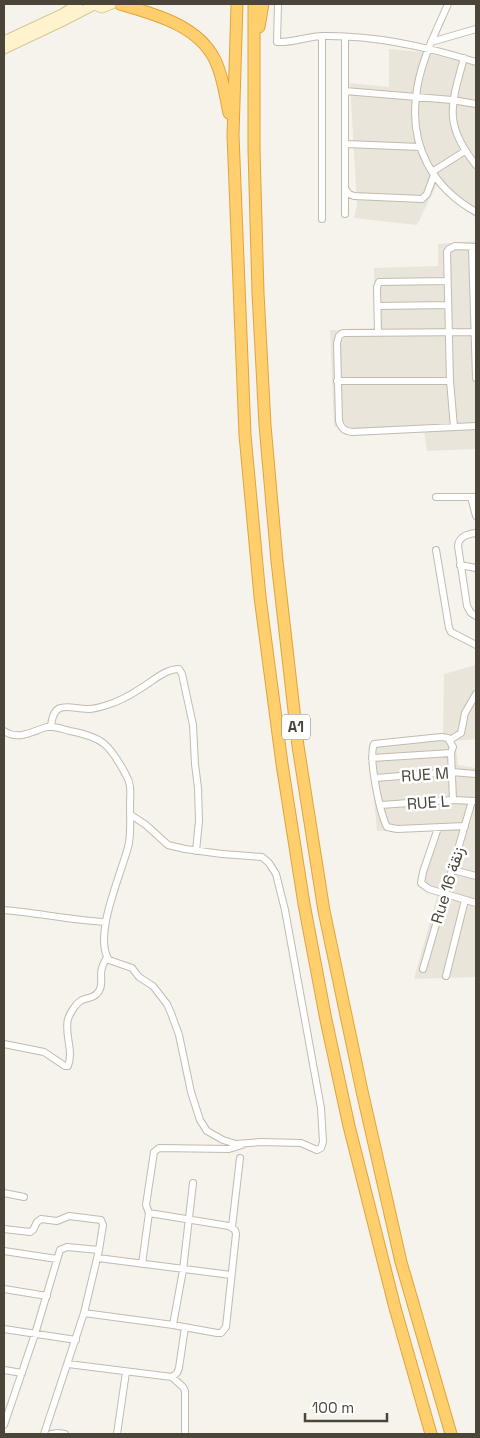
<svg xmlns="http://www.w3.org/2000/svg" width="480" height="1438" viewBox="0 0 480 1438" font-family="'Space Grotesk',Vazirmatn,sans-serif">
	<rect width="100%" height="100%" fill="#f6f3ec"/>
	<path fill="#eae5da" d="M389 49 421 52 476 65V218L437 184 417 225 354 218 357 205 350 83 389 87Z
		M476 241V449L427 451 424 431 334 427 330 330H375L374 268 438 266V244Z
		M476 665V739L455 741 458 765 476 768V977L414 979 439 889 418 880 435 831H377L369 745 443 738 444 674Z"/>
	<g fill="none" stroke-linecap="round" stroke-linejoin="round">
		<defs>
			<path id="street" d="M278 4 277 42C293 43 308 36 323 36 375 35 428 47 476 62
				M448 4C435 34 419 64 416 97 410 147 433 188 476 212
				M345 37V214
				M431 42 476 29
				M464 58C451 105 443 124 476 165
				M345 91 452 100 476 104
				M346 144 420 147
				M432 172 465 151
				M346 190 349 194 354 196 422 199 427 194 434 175
				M322 219V36
				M472 247 476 378
				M378 306 447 305
				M378 332 377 287 379 282 447 281
				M476 332 343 333 339 336 337 343 339 421C341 428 344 431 352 432L476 426
				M337 381H450
				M454 427 450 381 447 252 449 249 455 246 476 247
				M436 497H476
				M471 497 476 516
				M476 533C468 534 459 536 458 546L467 606 471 613 476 616
				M436 550 449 628 451 632 476 645
				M460 565 476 568
				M51 727C53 698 70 709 88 709 94 709 101 707 107 705 117 702 129 696 138 690 151 683 164 669 179 669L182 674 193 725 195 764 198 788 199 821 196 851
				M4 731C19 741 32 731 47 727 55 726 62 729 70 731 103 737 110 745 126 775 132 785 130 794 130 805 130 817 131 830 129 843 123 871 92 935 109 960L132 968 139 977 153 986 167 1004 171 1013 179 1035 191 1092 200 1120 207 1131 223 1140 236 1144 261 1142 301 1143 317 1150 321 1148 323 1142 321 1108 285 910 276 874 269 863 262 857 222 854 185 849 168 845 146 825 131 815
				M450 740 461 733 465 713 476 694
				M372 758 451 753
				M375 778 452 772 476 774
				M453 800 451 753 453 747 448 738 441 737 374 744C368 758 380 813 387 827L397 829 465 826
				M380 805 453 800 475 801
				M438 828 423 872 421 883 429 889 476 903
				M453 870 476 876
				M4 910C38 913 71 920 105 922
				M423 969 472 801
				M446 976 465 900
				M4 1044 44 1052 65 1066H68C74 1050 64 1034 68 1019 70 1013 76 1003 82 1000 89 997 95 998 99 991 104 983 99 976 102 968 103 964 105 961 107 957
				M4 1193 24 1197
				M232 1227 240 1158
				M4 1229 30 1232 33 1230 37 1222 41 1219 57 1221 69 1216 101 1220 103 1225 99 1250
				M4 1251 57 1259
				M98 1258 231 1275
				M142 1264 149 1213 146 1205 154 1152 159 1148 229 1149 242 1145
				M4 1289 47 1296
				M84 1313 173 1325 217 1333H221L226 1327 236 1234 235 1230 229 1226 149 1213
				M173 1325 183 1270 193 1183
				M4 1329 76 1340
				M68 1364 172 1377 177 1373 179 1368 185 1327
				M4 1370 22 1373
				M172 1377 183 1387 185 1391V1434
				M4 1425 35 1334 60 1250 67 1247 99 1250 84 1313 44 1434
				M51 1434 58 1433 65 1434
				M117 1434 126 1372"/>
			<path id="secondary" d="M92 4 102 8 112 4
				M4 41 62 14 78 4
				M4 49 61 22 94 5"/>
			<path id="highway" d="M120 4C154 14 198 25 215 60 223 76 225 95 229 113
				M237 4 233 135 245 435 260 597 282 764 304 904 326 1020 349 1126 395 1308 431 1434
				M254 4V150L258 293 265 425 277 561 298 746 324 911 362 1091 401 1262 451 1434
				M259 27 263 4"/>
		</defs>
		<use href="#street" stroke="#c2bbae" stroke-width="8"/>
		<use href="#secondary" stroke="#d6c79b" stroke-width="11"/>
		<use href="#highway" stroke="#e0a43c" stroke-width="13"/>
		<use href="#street" stroke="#fff" stroke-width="6"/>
		<use href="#secondary" stroke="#fff3cd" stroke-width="9"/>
		<use href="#highway" stroke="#ffcf6e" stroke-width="11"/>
	</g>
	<g text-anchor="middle" stroke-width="5" stroke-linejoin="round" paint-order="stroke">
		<rect fill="#fff" stroke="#817c74" stroke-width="1" x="282" y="714.5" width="28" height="25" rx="4"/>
		<g font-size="15" font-weight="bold" fill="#4b4439">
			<text x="296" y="732">A1</text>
		</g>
		<g font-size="16" fill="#4b4439" stroke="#fff">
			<text transform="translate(425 774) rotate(-4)" y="6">RUE M</text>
			<text transform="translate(428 802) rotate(-4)" y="6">RUE L</text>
			<text transform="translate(447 885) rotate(-73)" y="6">Rue 16 زنقة</text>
		</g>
	</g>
	<rect width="480" height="1438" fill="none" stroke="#4b4439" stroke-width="10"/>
	<path d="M305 1413v8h82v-8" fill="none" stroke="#4b4439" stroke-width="2.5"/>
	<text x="312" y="1413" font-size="15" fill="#4b4439" stroke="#ffffff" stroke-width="4" paint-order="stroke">100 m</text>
</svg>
